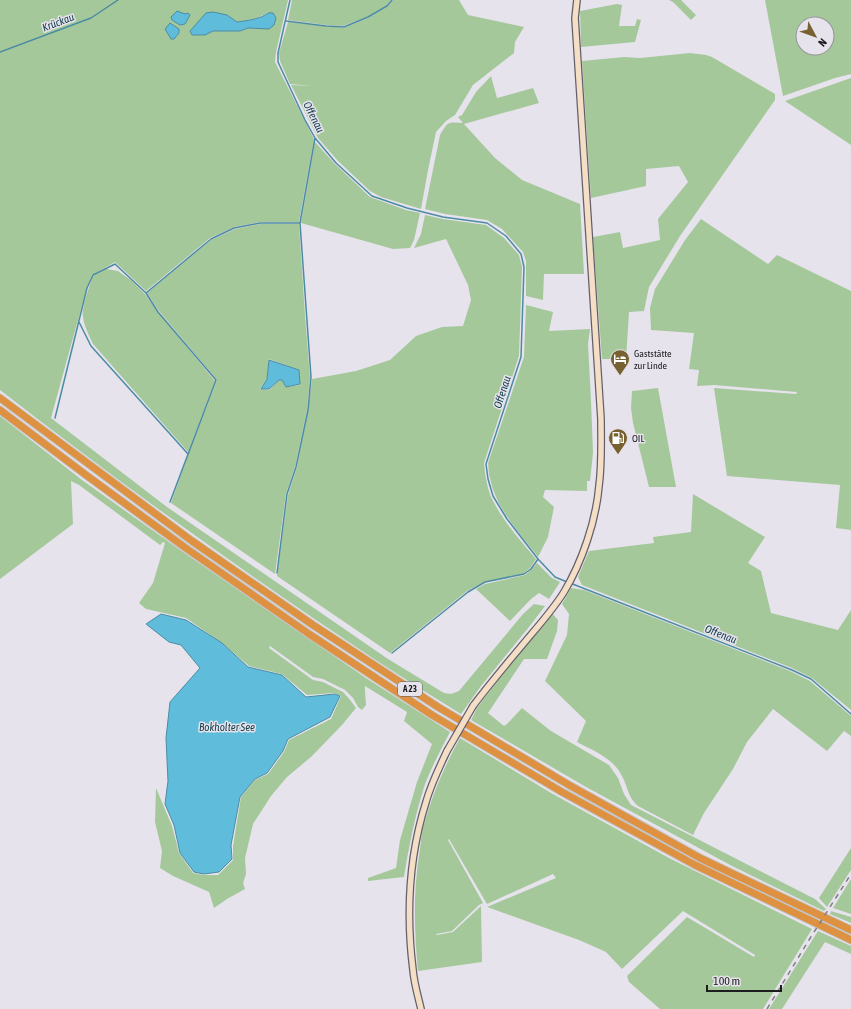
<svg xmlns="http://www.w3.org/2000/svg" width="851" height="1009" viewBox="0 0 851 1009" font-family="'Asap Condensed',sans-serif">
	<rect width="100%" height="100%" fill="#e6e3ed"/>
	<path fill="#a5c89b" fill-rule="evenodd" d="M0 0H288L276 52 275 62 314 139 299 222H260L234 227 210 238 146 291 115 262 92 275 87 287 51 418 167 507 388 659 444 693 451 694 459 691 523 614 534 604 545 606 529 627 481 686 461 714C432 696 403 678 374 659 246 574 121 484 0 390ZM268 12 257 29 248 28 240 31H213L227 15 237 22C248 21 258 19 268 12Z
		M292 0H391L386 6 367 17 343 26 326 25 288 20Z
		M393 0H459L468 15 524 27 515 42 514 53 473 85 455 115 446 121 436 132 428 170 421 209 381 197 370 191 338 161 318 138 291 85 312 86 290 84 280 61 279 53 288 22 344 28 368 18 387 7Z
		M669 0H681L696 15 691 20 673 2Z
		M765 0H851V74L835 78 783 96ZM803 24H827V48H803Z
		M617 4 622 5 619 26H635L637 19 641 20 635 42 581 47 580 11Z
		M690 53 706 55 712 57 775 94V100L680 236 649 287 644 311 629 312 626 359H602L593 237 620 232 623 248 660 240 658 219 688 182 679 166 646 169V186L591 198 582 61 624 57 640 58Z
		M491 76 497 98 533 88 539 103 464 124 495 158 522 180 580 204 584 274H544L543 300 526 296V261L523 252 502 229 487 220 445 214 425 209 440 135C448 121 448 122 463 123L458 117 462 115 476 92Z
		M851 78V145L785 101Z
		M315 142 335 164 370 197 406 210 420 213 414 240 410 248 393 249 301 223Z
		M425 215 443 219 486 225 504 238 519 255 522 267 519 356 484 463C485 475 487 487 491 497 502 520 520 540 536 559L530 568 523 574 484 582 467 591 390 653 277 576 288 495 297 467 308 410 312 379 356 371 390 360 416 336 442 327 463 326 471 300 468 285 446 239 414 248 421 234Z
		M701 219 768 264 777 255 851 291V530L836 528 840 485 727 476 714 388 796 394 797 392 714 385 697 386 699 370 689 369 694 333 651 330 650 308 655 289 685 240Z
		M260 224H299L305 315 310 378 307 410 295 467 286 494 275 574 171 503 188 455 217 380 159 311 147 293 211 240 235 229ZM269 359 299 370 300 385 286 387 282 380H279L269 390 260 389 267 378Z
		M106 269 118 271 132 281 145 294 158 312 215 381 188 452 93 344C89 335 84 326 83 317 81 309 90 284 93 276Z
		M526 305 553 312 549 331 590 329 588 344 591 400 593 453 590 481H587V491L545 490 543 497 554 507 548 537 538 557C520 533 496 509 490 478 488 473 489 468 488 463L524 357Z
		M658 388 676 487H649L633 423 631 408 632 391Z
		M0 416 82 480 183 552 366 678 450 732C441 749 432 766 425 784 415 815 409 846 404 877L368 881V878L396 868 400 840 417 782 432 744 404 721 407 712 365 686V691L366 705 362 710 358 707 353 698 345 690 323 679 313 677 270 646 269 648 313 680 323 682 343 692 351 701 356 708 342 725 311 757 287 777 271 796 253 824 245 858 246 874 243 883 245 889 227 899 214 908 209 892 173 876 160 868 162 851 155 822 156 788 172 826 179 853 193 873 204 875H218L233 860V846L241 797 255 780 268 774 284 752 289 740 331 719 341 696 335 693 307 695 282 674 249 666 222 643 186 618 146 609 139 603 153 583 165 543 163 542 160 545 79 485 71 481 73 524 0 579Z
		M693 494 765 537 748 563 761 571 771 613 838 630 851 610V710L812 678 792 668 582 585 578 577 589 551 654 543 653 537 691 532Z
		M537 563 552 578 560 582 549 599 539 593 531 599 510 621 476 589 485 584 525 575 532 569Z
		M571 588 584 590 790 671 810 681 851 716V736L844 731 827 751 773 709 747 742 733 769 704 813 693 835 638 806C628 798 628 787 622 776 613 758 594 751 577 742L586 721 545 681 567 635 569 614 562 604Z
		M552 613 558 620 557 631 547 659H524L488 713 504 726 507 724 522 708 551 731 609 765 618 778 624 794 631 805 815 899 826 909 824 911 732 866 586 787 471 720 477 708 510 664Z
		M460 738 551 793 669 858 812 929 763 1009H660L629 982 627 976 687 917 754 957 755 955 683 911 622 969 606 952 579 940 487 907 556 878 553 874 487 904 449 839 448 840 483 903 479 905 452 931 436 934 437 935 453 932 481 906 482 962 418 971C414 929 413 891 420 849 421 841 421 833 424 825 432 795 445 765 460 738Z
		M851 848V870L827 907 819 898Z
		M851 879V914L833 908Z
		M831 911 851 917V923L830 914Z
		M818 931 851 946V954L825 942 782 1009H769Z"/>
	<path fill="#60bcdb" stroke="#4c8ca3" d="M177 11 185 14 188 13 190 15 185 24 180 25 172 20 171 17Z
		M213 12 227 15 237 22C245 21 253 20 261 17 266 15 267 12 273 13L276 18 274 25 269 29 248 28 240 31H213L205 35H192L190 31 206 13Z
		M170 23 179 29V33L174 39H171L165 29Z
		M269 360 299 370 300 384 286 387 282 380H279L269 389H261L267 379Z
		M161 614 186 620 222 643 248 667 282 675 306 697 335 694 340 696 330 717 288 739 283 751 267 773 255 779 240 797 231 845 232 859 219 872 204 874 194 872 180 853 174 825 165 804 168 781 166 738 170 702 200 668 181 645 169 642 146 624Z"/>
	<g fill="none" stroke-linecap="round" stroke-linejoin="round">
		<path stroke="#4c8ca3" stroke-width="1.5" d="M290 0 278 53V62L305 120 315 138 336 163 372 196 407 208 443 217 487 223 506 236 521 254 524 267 521 357 486 464 488 479 493 496 507 519 538 559 555 577 567 582
			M286 21 326 26 344 27 368 17 387 6 392 0
			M0 52 91 18 118 0
			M146 293 158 312 216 380 170 502
			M79 322 91 346 188 454
			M55 418 87 288 93 275 115 264 146 293 211 239 234 228 260 223H300
			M277 573 287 494 296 467 308 410 311 377 300 223 315 138
			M570 583 792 670 811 679 851 714
			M392 653 468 592 485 582 524 574 531 569 538 559"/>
		<defs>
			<path id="secondary" d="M473 706C491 682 510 660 529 637 541 623 554 608 564 592 582 562 596 521 599 486 602 464 601 442 601 419L575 18 577 0
				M421 1009C418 996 414 983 413 970 406 914 409 856 426 802 431 784 439 768 447 751"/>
			<path id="motorway" d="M0 398 192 541 313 625 438 707 569 785 700 858 851 930
				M0 410 86 475 187 549 309 634 432 715 562 792 695 865 851 940"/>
		</defs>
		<use href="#secondary" stroke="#636069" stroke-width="8"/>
		<use href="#motorway" stroke="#c4c4c5" stroke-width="9"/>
		<use href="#secondary" stroke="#f5dec6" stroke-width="5.5"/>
		<use href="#motorway" stroke="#dd9141" stroke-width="7"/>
		<path stroke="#807e85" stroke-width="1.5" stroke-dasharray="5 5" stroke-linecap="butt" d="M767 1009 809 940 851 874"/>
		<defs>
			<path id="secondary-bridge" d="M447 751 473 706"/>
		</defs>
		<use href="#secondary-bridge" stroke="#636069" stroke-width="8" stroke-linecap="butt"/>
		<use href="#secondary-bridge" stroke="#f5dec6" stroke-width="5.5"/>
	</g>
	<defs>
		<symbol id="hotel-pin" viewBox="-11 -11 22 30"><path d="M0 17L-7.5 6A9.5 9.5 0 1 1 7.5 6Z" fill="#786131" stroke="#e6e3ed"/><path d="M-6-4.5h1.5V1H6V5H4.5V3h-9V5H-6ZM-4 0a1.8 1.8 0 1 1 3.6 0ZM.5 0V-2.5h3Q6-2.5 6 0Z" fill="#fff"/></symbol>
		<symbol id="fuel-pin" viewBox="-11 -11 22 30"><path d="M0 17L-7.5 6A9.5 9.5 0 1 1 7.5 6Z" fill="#786131" stroke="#e6e3ed"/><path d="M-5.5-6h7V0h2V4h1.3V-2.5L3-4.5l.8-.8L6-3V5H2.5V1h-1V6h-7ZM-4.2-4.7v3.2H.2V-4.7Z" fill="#fff"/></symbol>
	</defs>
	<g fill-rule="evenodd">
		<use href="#hotel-pin" x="609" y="348" width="22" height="30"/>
		<use href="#fuel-pin" x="607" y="427" width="22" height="30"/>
	</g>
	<g text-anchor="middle" stroke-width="3" stroke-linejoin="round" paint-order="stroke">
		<rect fill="#e6e3ed" stroke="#59585d" stroke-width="1" x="398" y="682" width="24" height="14" rx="3"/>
		<g font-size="9" font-weight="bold" fill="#1d1c1f">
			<text x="410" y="692">A 23</text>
		</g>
		<g font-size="10" fill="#1d1c1f" stroke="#e6e3ed" text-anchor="start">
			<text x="634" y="357">Gaststätte<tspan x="634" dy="12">zur Linde</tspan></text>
			<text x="632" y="442">OIL</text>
		</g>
		<g font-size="11" font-style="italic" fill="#123c4a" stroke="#e6e3ed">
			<text transform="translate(58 22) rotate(-21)" y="4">Krückau</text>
			<text transform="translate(314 117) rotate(63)" y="4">Offenau</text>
			<text transform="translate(502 392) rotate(-72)" y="4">Offenau</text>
			<text transform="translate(721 634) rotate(21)" y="4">Offenau</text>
			<text x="227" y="731">Bokholter See</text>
		</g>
	</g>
	<g transform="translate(815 36) rotate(131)"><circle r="19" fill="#e6e3ed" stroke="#96939b"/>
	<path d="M0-3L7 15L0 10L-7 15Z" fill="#786131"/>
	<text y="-6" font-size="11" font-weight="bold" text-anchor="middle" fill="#1d1c1f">N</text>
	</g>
	<path d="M707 985v6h74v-6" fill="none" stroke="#1d1c1f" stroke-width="2"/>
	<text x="713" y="985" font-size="12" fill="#1d1c1f" stroke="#e6e3ed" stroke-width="3" paint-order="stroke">100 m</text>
</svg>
